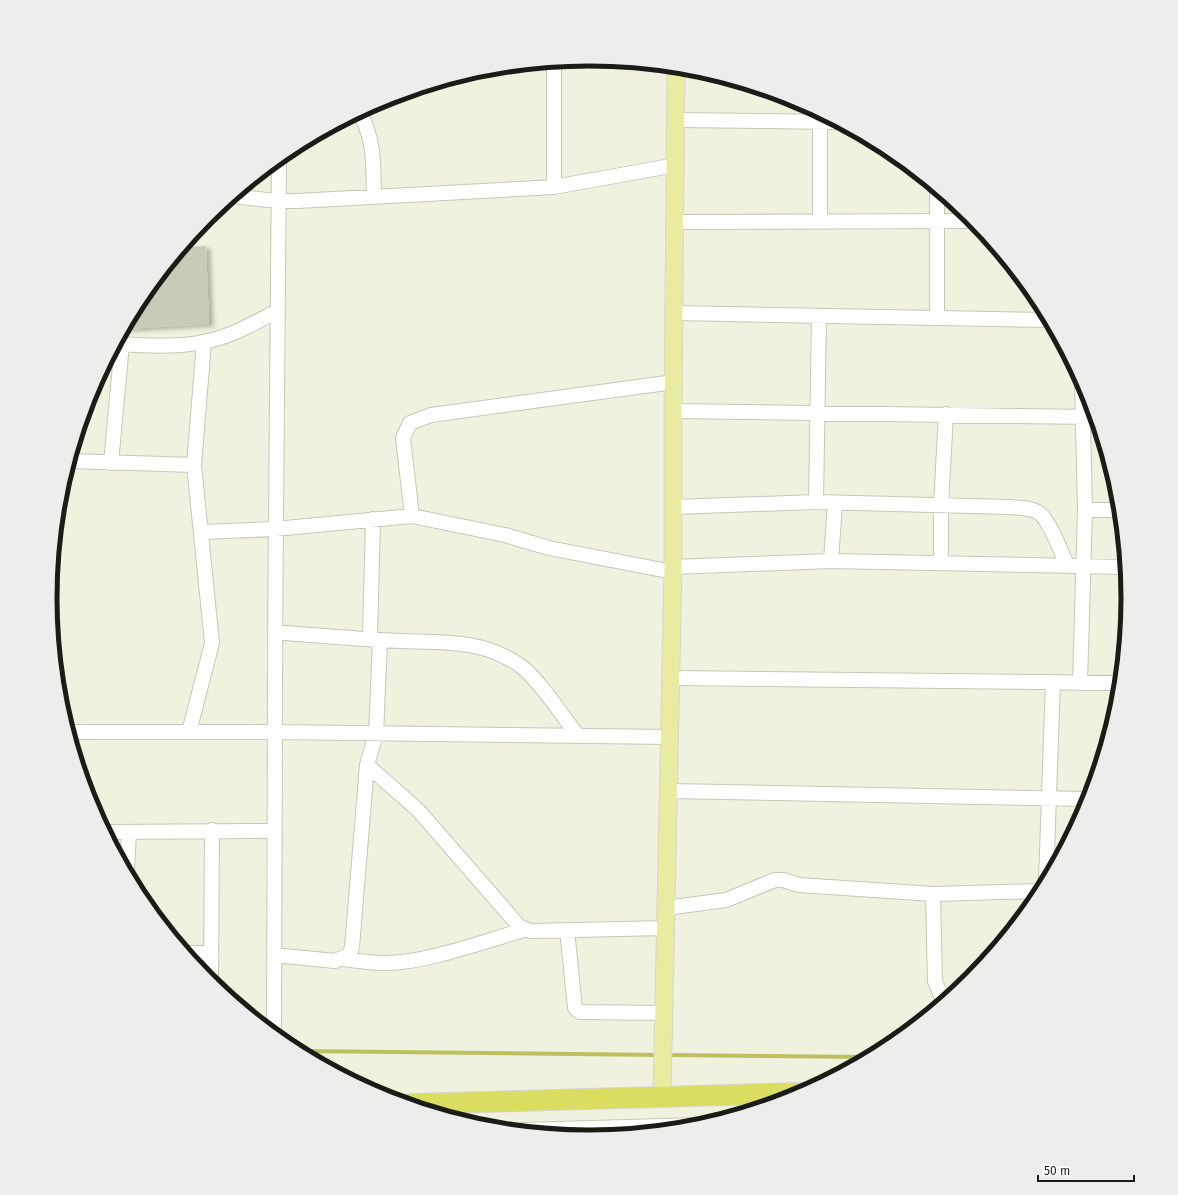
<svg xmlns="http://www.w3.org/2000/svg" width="1178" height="1195" viewBox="0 0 1178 1195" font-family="'Fira Sans',sans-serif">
	<defs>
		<filter id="shadow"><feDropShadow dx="4.5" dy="2.5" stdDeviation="2" flood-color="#0004"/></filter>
	</defs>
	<rect width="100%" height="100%" fill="#f0f2df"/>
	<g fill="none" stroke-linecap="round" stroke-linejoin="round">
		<path stroke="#bcc15f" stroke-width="4" d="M300 1051 660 1055
			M667 1055 868 1057"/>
	</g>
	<path fill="#c9cbb8" filter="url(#shadow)" d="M206 246 209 324 125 329 141 298 183 247Z"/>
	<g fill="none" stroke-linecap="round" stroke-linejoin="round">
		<defs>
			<path id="minor" d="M360 112C375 144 373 161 374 196
				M676 120 838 122
				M554 187V62
				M233 196 267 200 297 201 554 187 676 165
				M820 221V113
				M675 222 974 221
				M674 313 1049 320
				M937 318V189
				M116 344C145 345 174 348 203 342 229 338 254 323 277 311
				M673 411 1095 417
				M70 461 194 465
				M111 463 122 344
				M816 502 819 316
				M673 507 816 502 1009 507C1018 508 1031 507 1039 513 1049 519 1062 554 1067 565
				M1085 510H1119
				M412 516 403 438 410 423 431 415 674 382
				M202 532 275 529 412 516 505 535 549 548 673 572
				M831 561 835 503
				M941 563V505L946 414
				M673 567 831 561 1125 567
				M275 632C310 635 346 638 381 640 432 644 479 635 522 667 540 681 563 717 578 736
				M370 638 373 519
				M380 640 376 734 367 765 418 810 519 926 530 931 665 928
				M670 678 1120 683
				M1080 683 1085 510 1082 382
				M69 732H276L671 737
				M189 732 212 643 194 465 204 342
				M668 791 1088 799
				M106 832 273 831
				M127 870 129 832
				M1046 881 1053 682
				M933 894 935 981 943 1001
				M666 908 726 900 775 880H783L799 885 933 894 1040 891
				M567 930 575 1008 580 1012 665 1013
				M187 953H211
				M274 955 335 961 349 955 352 947 367 765
				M343 959C357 961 372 963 386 963 426 963 485 941 524 930
				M211 981 212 830
				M274 1033C273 741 277 450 279 158
				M523 1130 697 1125"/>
			<path id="major" d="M662 1098 673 567V411L676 67"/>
			<path id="highway" d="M411 1104 801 1093"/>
		</defs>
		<use href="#minor" stroke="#c6c8b5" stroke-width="16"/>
		<use href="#major" stroke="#d6d6d5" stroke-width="19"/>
		<use href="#highway" stroke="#d6d6d5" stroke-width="22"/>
		<use href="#minor" stroke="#fff" stroke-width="14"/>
		<use href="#major" stroke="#e8eba0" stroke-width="17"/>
		<use href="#highway" stroke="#d9de61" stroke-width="20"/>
	</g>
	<path d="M0 0H1178V1195H0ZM57 598a532 532 0 1 1 1064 0a532 532 0 1 1-1064 0Z" fill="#ededec" fill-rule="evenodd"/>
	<path fill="none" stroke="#1b1c15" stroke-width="5" d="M57 598a532 532 0 1 1 1064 0a532 532 0 1 1-1064 0Z"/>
	<path d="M1038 1175v6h96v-6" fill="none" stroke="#1b1c15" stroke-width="2"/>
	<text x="1044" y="1175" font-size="12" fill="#1b1c15" stroke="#ffffff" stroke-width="3" paint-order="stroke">50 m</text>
</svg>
